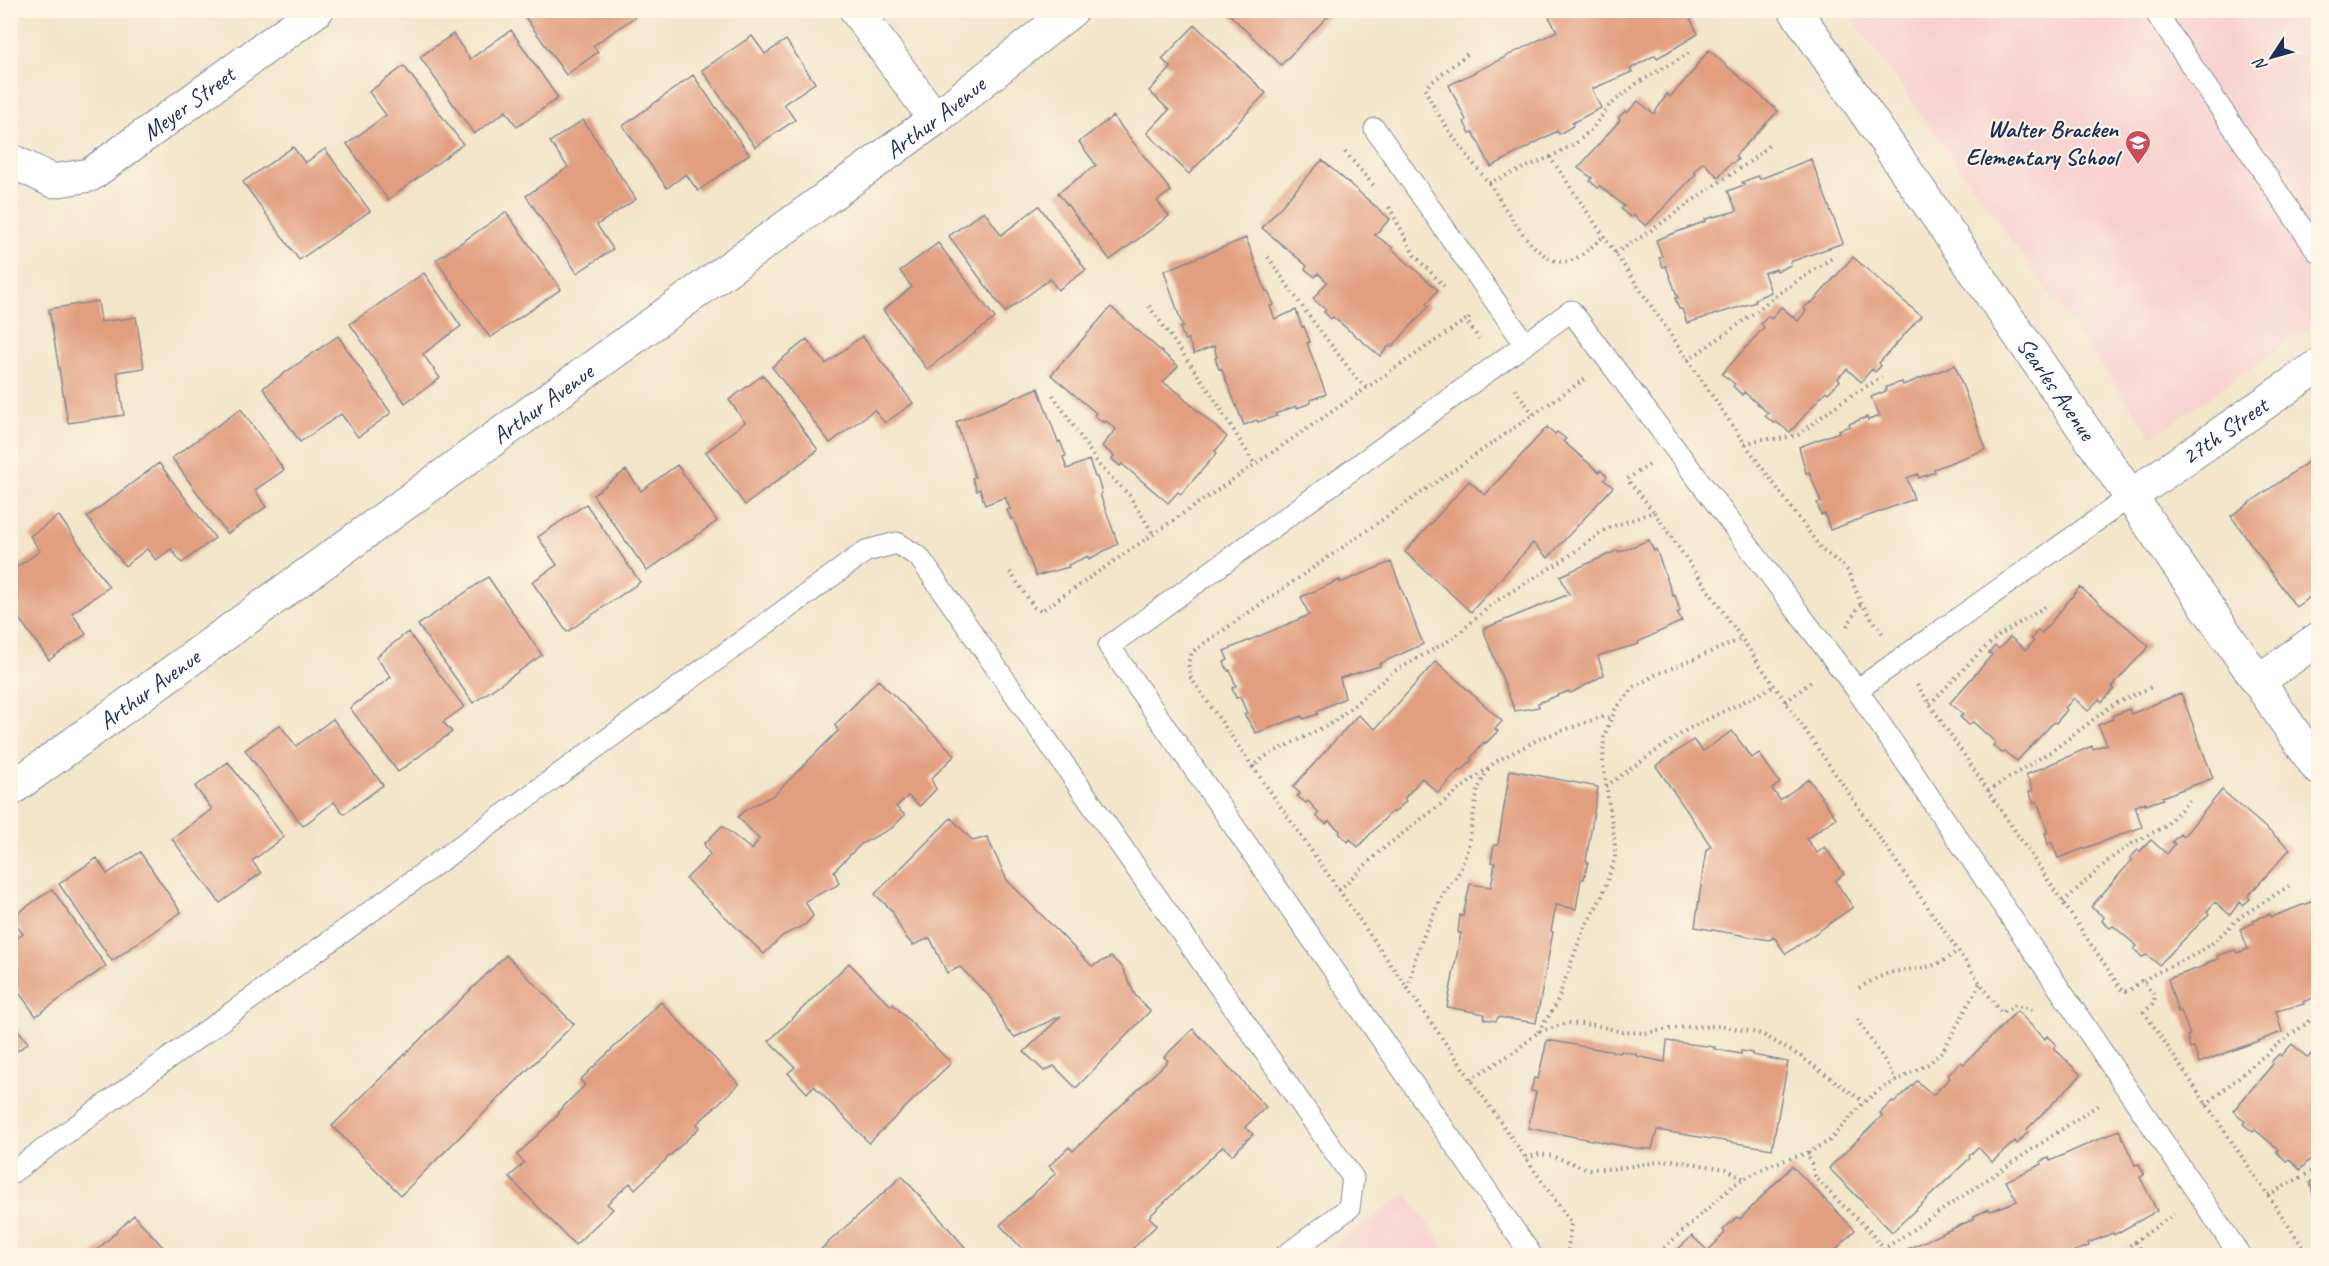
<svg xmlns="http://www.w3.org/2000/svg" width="2329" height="1266" viewBox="0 0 2329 1266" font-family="Caveat,sans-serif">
	<rect width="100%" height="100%" fill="#fcf5e5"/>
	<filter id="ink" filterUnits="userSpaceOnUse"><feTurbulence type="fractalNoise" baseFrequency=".0167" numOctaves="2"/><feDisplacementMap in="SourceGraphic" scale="12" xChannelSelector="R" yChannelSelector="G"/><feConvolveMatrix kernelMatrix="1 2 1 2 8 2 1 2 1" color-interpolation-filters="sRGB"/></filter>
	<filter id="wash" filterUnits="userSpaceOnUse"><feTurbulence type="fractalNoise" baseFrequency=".008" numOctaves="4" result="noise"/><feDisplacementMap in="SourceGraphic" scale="24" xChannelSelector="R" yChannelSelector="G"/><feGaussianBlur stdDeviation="1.35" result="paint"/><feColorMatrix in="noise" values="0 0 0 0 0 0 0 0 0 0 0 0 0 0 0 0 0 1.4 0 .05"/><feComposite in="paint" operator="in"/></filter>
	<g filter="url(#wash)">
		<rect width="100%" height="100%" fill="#f2e5c9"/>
		<path fill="#f7d0cf" d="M1847 11H2318V321L2152 437Z
			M1407 1193 1450 1255H1321Z"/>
		<g id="blocks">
			<path fill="#e29f80" d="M529 10H633L636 16 593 46 598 52 566 75 523 14Z
				M1225 10H1334L1281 65Z
				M1549 10H1686L1698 34 1668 52 1657 58 1655 55 1630 69 1632 72 1592 89 1601 108 1572 123 1573 126 1559 134 1557 131 1491 167 1473 132 1470 134 1464 122 1466 120 1449 85 1557 31 1546 12Z
				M1195 25 1266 93 1189 174 1147 133 1169 110 1149 91 1171 68 1162 59Z
				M511 30 558 98 517 127 506 111 474 134 420 57 453 34 470 59Z
				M752 36 765 54 786 40 815 83 784 104 795 120 755 147 702 70Z
				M1709 50 1778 111 1735 156 1738 160 1730 164 1718 177 1703 162 1694 171 1696 174 1646 226 1633 215 1630 217 1621 209 1624 206 1600 186 1598 188 1590 181 1592 178 1578 168 1620 120 1618 118 1625 111 1627 113 1638 101 1654 114 1667 94 1670 97 1696 68 1695 67Z
				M404 66 463 144 388 200 347 144 386 115 369 92Z
				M693 75 749 154 698 191 686 174 667 188 623 126Z
				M1113 116 1171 191 1157 201 1169 216 1110 260 1058 193 1096 165 1079 142Z
				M583 120 636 199 597 225 613 249 577 273 526 196 568 167 550 142Z
				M293 147 305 163 325 149 370 211 299 260 243 182Z
				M1811 159 1843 243 1790 262 1791 265 1777 271 1776 269 1764 273 1771 292 1755 299 1756 302 1687 323 1682 309H1679L1675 298H1678L1666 266 1663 267 1659 258 1662 256 1656 240 1706 221 1705 219 1737 211 1728 191 1744 185 1742 182 1758 176 1760 179Z
				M1322 160 1390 219 1375 235 1393 248 1392 249 1438 290 1426 304 1429 306 1392 347 1390 345 1380 356 1333 317 1331 319 1324 312 1326 310 1313 299 1327 282 1318 273 1315 277 1305 269 1307 266 1262 228Z
				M1039 206 1086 270 1058 290 1050 279 1005 312 949 236 984 211 1001 235Z
				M506 212 561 289 490 338 436 260Z
				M1246 238 1266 291H1268L1274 305 1270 306 1275 319 1296 310 1302 327 1304 326 1310 342 1307 343 1326 394 1310 400 1311 403 1297 408 1296 406 1275 414 1277 416 1258 422 1257 420 1244 425 1221 368 1219 369 1215 358 1217 357 1214 346 1194 354 1188 339 1185 340 1180 328 1183 327 1164 271Z
				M938 243 995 318 927 369 883 310 912 287 900 271Z
				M1853 257 1921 316 1879 363 1881 366 1875 372 1872 369 1861 382 1847 369 1838 378 1840 381 1828 393 1826 391 1790 432 1776 422 1774 423 1765 416 1768 413 1744 392 1742 395 1733 386 1735 384 1722 374 1764 327 1761 324 1768 316 1771 319 1781 307 1798 321 1806 311 1804 308 1810 302 1811 304Z
				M424 273 461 326 423 354 440 378 405 403 350 324Z
				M98 301 101 322 136 317 144 368 117 372 124 415 68 423 49 309Z
				M1111 307 1178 366 1163 382 1182 395 1181 396 1227 437 1215 451 1217 453 1181 494 1178 492 1168 503 1122 464 1120 466 1112 459 1114 456 1102 446 1116 429 1106 421 1104 423 1094 415 1096 413 1051 375Z
				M338 336 391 413 358 437 341 414 300 442 263 388Z
				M862 336 913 403 885 423 874 410 830 443 772 367 807 339 826 364Z
				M1955 365 1986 449 1934 469 1935 472 1919 478 1918 474 1907 478 1914 499 1830 530 1825 514 1821 515 1817 503 1821 502 1809 472 1806 473 1799 447 1839 432 1838 430 1850 426 1849 424 1867 417 1868 420 1880 416 1871 397 1886 391V387L1902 382 1903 385Z
				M763 375 818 450 745 505 706 452 745 422 729 400Z
				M1038 388 1058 442 1060 441 1066 456 1063 457 1067 469 1089 460 1095 477H1097L1102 493 1100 494 1118 544 1089 559 1088 556 1068 565 1069 567 1036 576 1013 518 1011 519 1007 510 1010 509 1005 497 985 505 980 489 977 491 972 478 975 477 956 422Z
				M241 409 284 470 255 490 266 507 227 534 172 458Z
				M1547 427 1555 434 1557 432 1566 439 1563 441 1599 472 1600 470 1607 476 1604 480 1613 487 1548 558 1533 543 1471 612 1405 552 1469 481 1485 495Z
				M2318 455V523L2314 526 2318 531V591L2296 607 2231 516Z
				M159 463 215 538 182 563 171 549 156 560 147 549 125 566 87 517Z
				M677 465 717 521 647 571 593 495 626 470 641 491Z
				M586 504 640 582 567 632 532 582 557 565 538 537Z
				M59 516 109 587 72 613 86 634 49 660 10 606V572L40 551 30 536Z
				M1649 540 1654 551 1656 549 1673 596 1675 595 1680 611 1677 613 1682 621 1638 642 1639 644 1600 655 1598 657 1604 675 1573 692 1570 693 1569 691 1538 703 1539 707 1515 711 1483 629 1569 594 1560 576 1618 550 1619 552Z
				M1391 562 1423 644 1379 664 1380 666 1340 678 1345 698 1317 711 1318 714 1303 719 1302 716 1256 733 1244 714 1247 713 1240 697 1236 698 1232 688 1236 686 1230 670 1228 671 1224 662 1228 660 1224 651 1309 615 1301 597 1340 580V583Z
				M488 577 542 655 473 703 418 625Z
				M2080 587 2149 646 2112 686 2114 689 2102 702 2099 699 2088 711 2074 698 2065 708 2067 710 2056 723 2054 722 2017 761 2005 752 2002 753 1993 746 1995 742 1973 722 1969 725 1960 717 1963 714 1950 703 1992 655 1989 653 1995 646 1999 649 2010 637 2026 650 2034 641 2031 639 2038 630 2042 633Z
				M408 632 464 707 443 722 452 732 398 772 350 708 391 677 376 657Z
				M1436 661 1502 721 1495 729 1498 731 1486 743 1484 742 1471 758 1472 760 1461 772 1459 770 1438 793 1422 778 1404 799 1406 801 1394 813 1392 811 1358 847 1350 839 1348 842 1339 833 1340 831 1329 821 1326 824 1316 816 1319 813 1308 801 1306 803 1297 796 1300 793 1293 787 1358 715 1375 729Z
				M878 680 955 755 931 779 936 789 920 806 908 796 896 807 905 815 892 828 861 844 834 871 839 883 836 886 805 901 813 916 806 924 782 936 764 954 686 879 710 855 704 844 722 826 752 850 759 839 738 817 745 810 774 795 838 731 835 725Z
				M2181 693 2213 778 2162 797 2163 799 2146 805V802L2135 806 2142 827 2058 858 2052 843 2048 844 2045 833 2048 832 2037 801 2034 803 2029 792 2033 790 2026 775 2092 746 2093 749 2107 744 2098 725 2113 719 2112 716 2129 709 2131 714Z
				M333 719 383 785 344 814 334 802 303 826 245 750 280 725 296 746Z
				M1732 731 1752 758 1759 753 1780 783 1772 789 1780 800 1809 779 1836 818 1806 839 1817 853 1825 847 1844 874 1835 881 1853 907 1786 954 1774 937 1769 940 1695 927 1706 850 1711 846 1656 766 1693 740 1703 751Z
				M228 762 284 837 252 861 261 873 220 903 172 839 212 809 195 787Z
				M1510 770 1598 787 1586 861 1588 862 1584 879H1581L1576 909 1556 905 1551 931 1553 932 1536 1023 1498 1017 1496 1021 1484 1019 1485 1014 1447 1007 1461 933H1458L1460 915 1463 916 1470 884 1491 887 1495 863 1491 862 1494 845H1498Z
				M2222 790 2290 849 2248 896 2250 899 2243 905 2240 902 2230 915 2215 902 2207 911 2209 914 2159 965 2147 955 2142 957 2134 949 2137 946 2113 926 2110 928 2102 921 2104 917 2091 907 2132 860 2130 858 2138 850 2140 851 2151 840 2167 854 2175 844 2172 842 2180 834 2183 837Z
				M951 818 973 841 987 837 1007 880 1092 966 1111 957 1122 967 1135 995 1150 1011 1076 1088 1054 1066 1044 1071 1024 1052 1061 1016 1015 1037 1007 1030 992 999 960 967 947 973 930 938 913 945 904 935 892 911 875 894Z
				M140 852 181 912 112 961 59 884 97 858 107 874Z
				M52 889 106 966 36 1016 10 980V943L23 934 11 918Z
				M2318 899V996L2303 1002 2304 1004 2276 1011 2282 1032 2199 1063 2194 1047 2190 1048 2187 1036 2190 1035 2181 1011 2178 1012 2168 979 2207 965 2206 963 2218 959 2217 956 2235 950 2237 953 2248 949 2240 929 2254 923 2253 920 2270 914 2271 917Z
				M506 955 574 1024 401 1195 332 1126Z
				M849 963 891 1006 893 1004 951 1063 869 1143 814 1086 807 1093 788 1073 795 1067 769 1041Z
				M661 1002 739 1084 697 1124 700 1127 635 1189 630 1183 607 1204 613 1209 575 1245 509 1177 524 1163 517 1155 559 1114 558 1112 585 1085 580 1080Z
				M2017 1011 2045 1039 2047 1036 2056 1045 2054 1048 2081 1075 2027 1129 2028 1132 2017 1144 2015 1141 1992 1162 1978 1147 1969 1156 1970 1158 1892 1232 1829 1168 1882 1116 1880 1113 1892 1101 1894 1103 1917 1081 1933 1095 1950 1078 1948 1075 1961 1062 1964 1064Z
				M10 1019 28 1043 10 1056Z
				M1193 1029 1266 1107 1245 1127 1253 1134 1232 1155 1223 1146 1149 1217 1157 1225 1125 1256H1029L1000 1225 1056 1173 1049 1166 1069 1147 1073 1151 1168 1061 1164 1057Z
				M1547 1040 1620 1053 1621 1051 1636 1054V1056L1665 1062 1667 1041 1715 1047 1714 1049 1741 1054V1051L1752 1053V1055L1788 1062 1772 1149 1657 1130 1652 1149 1634 1148 1528 1128 1536 1092 1531 1091 1534 1078 1538 1079Z
				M2318 1041V1151L2300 1170 2289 1159 2286 1161 2277 1152 2278 1149 2255 1130 2253 1132 2243 1124 2245 1121 2233 1111 2273 1064 2271 1062 2279 1054 2281 1056 2292 1044 2308 1058 2316 1048 2314 1046Z
				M2119 1130 2135 1165 2139 1164 2144 1175 2140 1177 2157 1211 2114 1235 2113 1233 2088 1243 2089 1246 2061 1256H1908L1905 1250 1974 1219V1216L1989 1209 1990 1211 2017 1201 2006 1181 2042 1164 2041 1161 2049 1158 2050 1161Z
				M1792 1166 1855 1230 1830 1256H1671L1692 1236 1708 1251 1725 1233 1723 1230 1737 1217 1740 1219Z
				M902 1176 973 1256H827L821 1249Z
				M2318 1179V1215L2310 1182Z
				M134 1215 171 1256H91Z"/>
		</g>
	</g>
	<g filter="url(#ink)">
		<use href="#blocks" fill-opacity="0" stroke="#868a94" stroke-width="1.5"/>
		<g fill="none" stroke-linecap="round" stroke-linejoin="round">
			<defs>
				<path id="service" d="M2154 10 2318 252
					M1375 129 1525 344
					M1857 690 2131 496
					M10 1174 866 551 897 543 919 557 1353 1178 1349 1208 1285 1256
					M1532 1256 1109 646 1571 311 1857 690 2239 1254 2236 1256"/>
				<g id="minor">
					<path d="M856 10 935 119"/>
					<path id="s1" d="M10 160 53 181 90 175 317 10"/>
					<path id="s2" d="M2131 496 2318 366"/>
					<path d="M2258 681 2318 639"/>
				</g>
				<g id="tertiary">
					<path id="s3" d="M1795 10 2318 768"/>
					<path id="s4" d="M10 790 935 119 1072 10"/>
				</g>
			</defs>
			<use href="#service" stroke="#868a94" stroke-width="23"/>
			<use href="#minor" stroke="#868a94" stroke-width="35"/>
			<use href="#tertiary" stroke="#868a94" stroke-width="35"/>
			<path stroke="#868a94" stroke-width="4" stroke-dasharray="1.5 4.5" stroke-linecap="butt" d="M1467 54 1426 87C1425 102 1477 169 1489 183L1550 157 1745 444 1822 550 1840 563 1848 571 1861 603 1883 634
				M1345 152 1374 186
				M1550 157 1576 143 1592 129 1609 106 1636 84 1691 52
				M1489 183C1505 206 1537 270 1569 261 1581 258 1594 244 1604 236
				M1389 207 1415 256 1444 286
				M1615 253C1645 236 1671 216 1699 196 1725 177 1747 167 1770 144
				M1268 257 1306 312 1357 379 1367 388
				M1149 306 1212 395 1255 465
				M1469 318 1468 323 1479 339
				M1688 360 1742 322 1778 294 1835 256
				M1515 389 1533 414
				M1053 395 1099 465 1129 495 1154 535
				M1745 444 1761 439H1779L1798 435 1841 402 1882 377
				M1649 465 1627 479 1654 512
				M1010 572 1034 607 1041 611 1467 319
				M1847 626 1861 603
				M1917 685 2123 992 2130 990 2141 981 2155 995 2154 1003 2144 1012 2309 1256
				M1786 702 1813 680
				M1930 704 1980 652 2000 635 2048 605
				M1253 767 1191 678 1188 663 1192 652 1586 378
				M1606 786 1688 729 1775 686
				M1988 791 2056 748 2114 704 2151 687
				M1339 890 1380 851 1497 761 1539 739 1601 717 1612 718
				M2063 902 2110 859 2131 844 2164 827 2191 799
				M2144 982 2150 976 2196 954 2214 942 2240 917 2289 886
				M1408 988 1415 958 1426 930 1444 893 1460 871 1468 847 1478 789 1488 769
				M1859 988C1870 982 1881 975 1893 972 1925 966 1929 972 1958 951
				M1857 1019C1869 1040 1887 1059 1895 1081
				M1538 1032 1556 1005 1582 933 1602 896 1615 858V843L1603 764 1604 736 1615 710 1634 687 1655 675 1742 639
				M1471 1079 1517 1050 1538 1032 1567 1023 1595 1025 1622 1032 1645 1033 1683 1027 1724 1026 1762 1034 1800 1056 1864 1102
				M2206 1105 2273 1048 2318 1015
				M1808 1153 1829 1141 1864 1102 1881 1089 1930 1063 1944 1049 1980 983
				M1526 1158 1539 1154 1552 1156 1588 1169H1612L1671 1160 1726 1169 1745 1179
				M2268 1195 2318 1168
				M2135 1242 2144 1256
				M1567 1256 1571 1223 1253 767 1264 757 1334 722 1393 672 1452 639 1496 601 1562 561 1606 529 1654 512 2001 1013 2016 1005 2035 1011
				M1655 1256 1735 1184 1770 1165 1808 1153 1815 1176 1832 1195 1867 1228 1884 1249 1875 1256
				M1888 1256 1884 1249 2101 1103
				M2115 1256 2174 1214"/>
			<use href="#service" stroke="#fff" stroke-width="21"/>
			<use href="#minor" stroke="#fff" stroke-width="33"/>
			<use href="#tertiary" stroke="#fff" stroke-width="33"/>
		</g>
	</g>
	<defs>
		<symbol id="school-pin" viewBox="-11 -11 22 30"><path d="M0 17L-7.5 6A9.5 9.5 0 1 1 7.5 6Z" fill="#d1495b" stroke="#fcf5e5"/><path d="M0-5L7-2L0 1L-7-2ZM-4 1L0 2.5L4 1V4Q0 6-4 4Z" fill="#fff"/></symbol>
	</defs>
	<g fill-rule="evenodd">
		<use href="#school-pin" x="2123" y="128" width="30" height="40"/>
	</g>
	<g text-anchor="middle" stroke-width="4.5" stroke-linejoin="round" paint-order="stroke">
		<g font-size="24" fill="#1b2f5e" stroke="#fcf5e5">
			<text dy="8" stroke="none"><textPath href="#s1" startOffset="207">Meyer Street</textPath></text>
			<text dy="8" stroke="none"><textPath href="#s4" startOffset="1144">Arthur Avenue</textPath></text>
			<text dy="8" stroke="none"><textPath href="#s3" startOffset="460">Searles Avenue</textPath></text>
			<text dy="8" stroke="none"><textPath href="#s4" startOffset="658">Arthur Avenue</textPath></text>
			<text dy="8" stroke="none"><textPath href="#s2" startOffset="114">27th Street</textPath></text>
			<text dy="8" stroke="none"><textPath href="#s4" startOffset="172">Arthur Avenue</textPath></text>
		</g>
		<g font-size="24" font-weight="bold" fill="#1b2f5e" stroke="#fcf5e5" text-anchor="end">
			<text x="2118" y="137">Walter Bracken<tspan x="2118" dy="28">Elementary School</tspan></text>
		</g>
	</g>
	<rect width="2329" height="1266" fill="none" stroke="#fcf5e5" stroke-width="36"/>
	<g transform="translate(2272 57) rotate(234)" stroke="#fcf5e5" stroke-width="4.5" paint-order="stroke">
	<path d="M0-4.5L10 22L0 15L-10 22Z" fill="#1b2f5e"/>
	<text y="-9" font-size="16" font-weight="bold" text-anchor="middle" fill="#1b2f5e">N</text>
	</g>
</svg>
